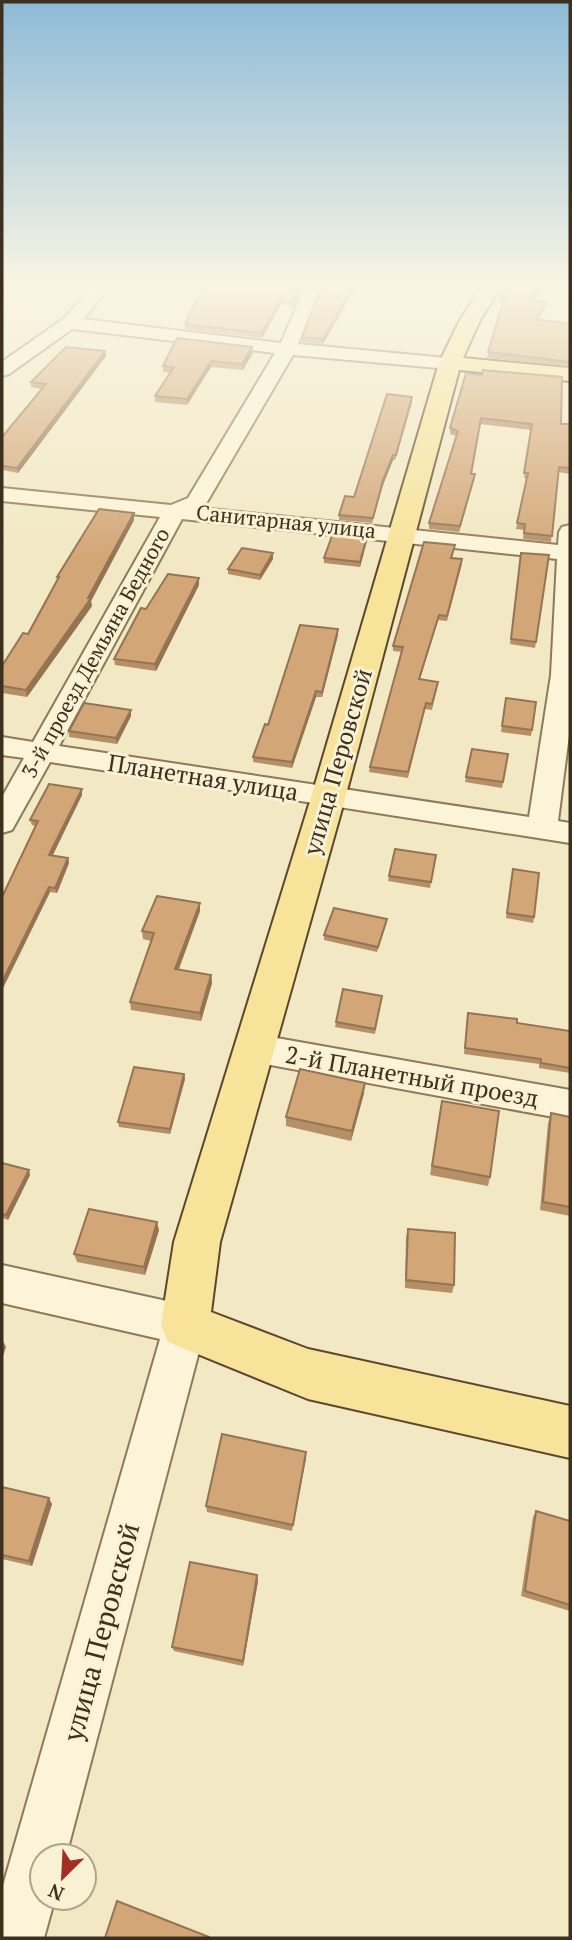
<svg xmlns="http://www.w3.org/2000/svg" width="572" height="1940" viewBox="0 0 572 1940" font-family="'PT Serif',serif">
	<rect width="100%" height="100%" fill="#f2e8c4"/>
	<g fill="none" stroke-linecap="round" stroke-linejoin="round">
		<defs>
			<path id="minor" d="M93 287H110L83 319 281 343 305 287H321L298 344 457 359 459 363 457 367 450 369 293 355 207 502 201 508 558 545 559 532 562 527 570 525V727L558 821 570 823V843L50 762 12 830 2 833V797L24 758 2 755V737L33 742 160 517 2 501V488L171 505 188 498 275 353 72 329 9 374 2 376V362L63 319ZM182 519 557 559 551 675 529 817 59 746Z
				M254 1034 570 1090V1120L254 1062 242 1058 236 1048 242 1038Z
				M2 1265 185 1305 200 1311 206 1325 66 1856H42V1898H55L44 1938H2V1889L160 1339 2 1303Z"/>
			<path id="major" d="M481 287H501L480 320 463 358 570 368V381L459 370 345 798 220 1242 211 1312 308 1349 570 1406V1458L308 1399 168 1342 161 1325 174 1242 311 798 439 363 460 320Z"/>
		</defs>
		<use href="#minor" stroke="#8e7a58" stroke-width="4"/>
		<use href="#major" stroke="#5b472d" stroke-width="4"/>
		<use href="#minor" fill="#fbf4d8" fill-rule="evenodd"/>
		<use href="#major" fill="#f7e399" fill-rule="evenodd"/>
	</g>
	<path fill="#b58f66" d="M203 287H302L293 308 282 303 262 338 185 329V324Z
		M321 287H356L323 344 302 342V337Z
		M455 287H479L475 292Z
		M497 294 533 300 545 307 539 319 570 324V367L487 358 503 300 497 299Z
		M105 351 106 356 18 473 2 470V437L42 389 31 387V382Z
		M253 353 243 370 211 367 187 405 155 402V396L170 373 163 372V366Z
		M466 373 561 424H570V474L558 472 551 542 523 539 524 530 516 529 527 479 524 478 531 430 480 424 471 474H475L474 480 459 532 429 529V523L456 436 450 434V428Z
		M412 402 395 460H393L383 485 372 523 339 520V515L354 497Z
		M134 520 91 601 92 606 27 697 2 693V666L28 634 57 581V577Z
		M367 541 360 567 324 563V558Z
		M455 545 452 558 462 559V564L447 621 438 620 420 679 438 682 437 687 432 710 425 709 408 778 369 772 370 767 402 652 393 651V646Z
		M521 553 536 642 535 648 510 644Z
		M273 559 260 580 228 574V569Z
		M199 585 156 671 115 665 114 659 146 609Z
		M338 635 322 697H316L292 768 253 762V757L268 725Z
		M506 698 532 730 531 736 501 732Z
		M131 716 117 744 69 737V731Z
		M472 749 508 754 502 788 465 782Z
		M82 789V795L52 856 68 858 69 863 57 893 50 892 2 990 35 826 32 825 30 820Z
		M436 855 430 888 388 881 389 876Z
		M512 874 534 917 533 923 506 918Z
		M200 911 178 970 211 975 212 983 201 1021 131 1010 130 1002 151 941 143 939 142 931Z
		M386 924 377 952 324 940V935Z
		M382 996 375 1034 335 1027 336 1022Z
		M467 1018 517 1023 570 1031V1073L539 1068V1064L464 1054Z
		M184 1074 185 1079 170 1134 119 1127 118 1122Z
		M364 1093 351 1141 286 1126V1117Z
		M442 1101 490 1177 488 1186 430 1175Z
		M551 1113 570 1117V1216L540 1210 548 1123Z
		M2 1163 30 1175 8 1220 2 1218Z
		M408 1229 454 1285 452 1293 405 1288 406 1237Z
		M159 1230 145 1275 77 1262 74 1254Z
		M306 1452 292 1531 207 1512 206 1506Z
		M2 1487 52 1504 32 1566 2 1559Z
		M536 1511 570 1521V1611L521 1596 533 1517Z
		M257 1575 258 1581 243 1666 174 1651 172 1647Z"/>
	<path fill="#947453" d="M300 287H302L293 308V303Z
		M353 287H356L323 344V339Z
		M540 287H543L530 305V300Z
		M282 298V303L262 338 261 333Z
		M546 302 545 307 536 324 537 319Z
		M252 347 253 353 243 370 242 364Z
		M105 351 106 356 18 473 17 468Z
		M211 361V367L187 405V399Z
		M412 397V402L395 460 396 455Z
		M393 455V460L383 485 372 523 373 518 383 480Z
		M475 474 474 480 459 532 460 526Z
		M134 513V520L91 601 92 606 27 697 26 690 88 598Z
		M367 536V541L360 567V562Z
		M273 553V559L260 580V575Z
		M199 578V585L156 671 155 664Z
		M439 615 438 620 418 684 419 679Z
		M338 629V635L322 697V692Z
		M316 691V697L292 768V762Z
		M131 710V716L117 744 116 738Z
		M82 789V795L50 861 49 855Z
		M68 858 69 863 57 893 55 888Z
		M49 887 50 892 2 990V982Z
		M200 903V911L176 977 175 969Z
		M387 919 386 924 377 952 378 947Z
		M211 975 212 983 201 1021 200 1013Z
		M184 1074 185 1079 170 1134V1129Z
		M365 1083 364 1093 351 1141 352 1131Z
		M29 1170 30 1175 8 1220 6 1215Z
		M157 1222 159 1230 145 1275 144 1267Z
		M2 1339 6 1347 2 1359Z
		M306 1452V1459L292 1531 293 1525Z
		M49 1498 52 1504 32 1566 29 1561Z
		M257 1575 258 1581 243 1666V1661Z"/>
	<path fill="#d3a677" stroke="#947453" stroke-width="2" d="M203 287H300L293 303 282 298 261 333 185 324Z
		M321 287H353L323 339 302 337Z
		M501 287H540L530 300 546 302 537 319 570 324V362L488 352 505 295 497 294Z
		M177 338 252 347 242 364 211 361 187 399 155 396 174 367 163 366Z
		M66 347 105 351 17 468 2 466V437L46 384 31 382Z
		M483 370 562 377 561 424H570V468L559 467 552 536 524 533 525 524 517 523 528 473H524L532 424 481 418 471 474H475L460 526 429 523 458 431 450 428 466 373 482 375Z
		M387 394 412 397 396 455H393L383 480 373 518 339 515 345 496 354 497Z
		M99 509 134 513 88 598H91L26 690 2 686V666L23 633 28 634 59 577H57Z
		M333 533 367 536 360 562 324 558Z
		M424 542 455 545 451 558 462 559 447 616 439 615 419 679 438 682 432 704 426 703 408 772 370 767 403 647 393 646Z
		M242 548 273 553 260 575 228 569Z
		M521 553 549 555 536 642 511 639Z
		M168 574 199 578 155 664 114 659 141 608 146 609Z
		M300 625 338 629 322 692 316 691 292 762 253 757 265 724 268 725Z
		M506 698 536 702 532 730 502 726Z
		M84 703 131 710 116 738 69 731Z
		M472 749 508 754 503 782 466 777Z
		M49 784 82 789 49 855 68 858 55 888 49 887 2 982V897L38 821 30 820Z
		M395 849 436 855 431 882 389 876Z
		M513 869 539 873 534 917 507 913Z
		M157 896 200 903 175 969 211 975 200 1013 130 1002 154 933 142 931Z
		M334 908 387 919 378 947 324 935Z
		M343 989 382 996 375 1029 336 1022Z
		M468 1013 517 1019V1023L570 1031V1068L541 1063V1059L465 1048Z
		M134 1067 184 1074 170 1129 118 1122Z
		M300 1069 365 1083 352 1131 286 1117Z
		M442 1101 499 1111 490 1177 432 1166Z
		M551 1113 570 1117V1207L543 1202Z
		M2 1163 29 1170 6 1215 2 1214Z
		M89 1209 157 1222 144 1267 74 1254Z
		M408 1229 455 1233 454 1285 406 1280Z
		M222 1434 306 1452 293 1525 206 1506Z
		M2 1487 49 1498 29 1561 2 1555Z
		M536 1511 570 1521V1605L525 1591Z
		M190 1562 257 1575 243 1661 172 1647Z
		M117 1901 209 1937V1938H105Z"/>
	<linearGradient id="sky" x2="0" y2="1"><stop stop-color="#8dbad7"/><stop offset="0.51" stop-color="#f9f5e4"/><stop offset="1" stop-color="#f9f5e4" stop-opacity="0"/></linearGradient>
	<rect width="572" height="559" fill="url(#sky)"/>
	<g text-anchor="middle" stroke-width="6" stroke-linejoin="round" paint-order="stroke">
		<g font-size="21" fill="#3d301e" stroke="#f8f1d4">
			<text transform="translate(286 522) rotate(6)" y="7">Санитарная улица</text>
			<text transform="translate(96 653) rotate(-61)" y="7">3-й проезд Демьяна Бедного</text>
		</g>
		<g font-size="24" fill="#3d301e" stroke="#f8f1d4">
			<text transform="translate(338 762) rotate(-74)" y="8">улица Перовской</text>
			<text transform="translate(203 778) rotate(9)" y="8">Планетная улица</text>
			<text transform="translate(412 1077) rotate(10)" y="8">2-й Планетный проезд</text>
		</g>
		<g font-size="28" fill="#3d301e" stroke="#f8f1d4">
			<text transform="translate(101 1632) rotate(-75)" y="10">улица Перовской</text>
		</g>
	</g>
	<rect width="572" height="1940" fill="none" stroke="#3d301e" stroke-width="7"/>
	<g transform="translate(63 1877) rotate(204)"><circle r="33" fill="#f8f1d4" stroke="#ada48b" stroke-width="2"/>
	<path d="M0-5L12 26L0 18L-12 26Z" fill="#a22f24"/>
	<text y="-10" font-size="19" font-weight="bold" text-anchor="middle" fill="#3d301e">N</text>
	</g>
</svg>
